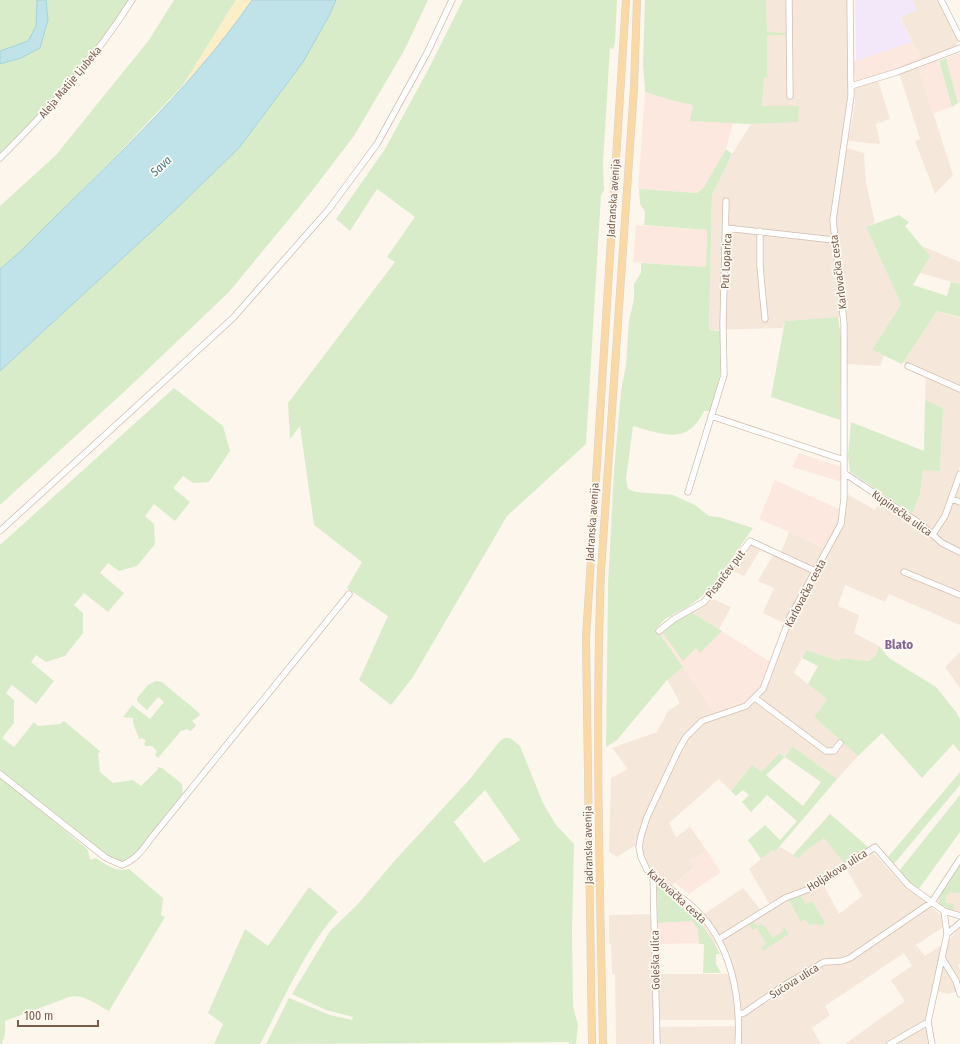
<svg xmlns="http://www.w3.org/2000/svg" width="960" height="1044" viewBox="0 0 960 1044" font-family="'Fira Sans Condensed',sans-serif">
	<rect width="100%" height="100%" fill="#fdf6ec"/>
	<path fill="#f5e8da" fill-rule="evenodd" d="M766 0H848V88L846 130 832 203 831 230 841 317 785 321 783 328 709 330 712 195 732 154 762 107 763 82 764 78 767 77Z
		M912 0H939L959 39 956 46 922 61 900 17 917 10Z
		M918 66 953 175 935 194 915 141 920 139 899 73Z
		M878 80 890 119 876 124 880 144 848 141 855 104V88Z
		M847 148 864 153 866 183 875 223 866 227 901 304 872 350 884 356 880 366 847 364 846 328 835 230 837 200Z
		M922 246 960 262V284L920 273 929 256Z
		M937 311 960 318V465L958 473 960 474V625L889 594 885 602 845 585 838 606 859 615 854 633 879 646 876 655 869 661 840 658 839 661 806 650 794 673 827 699 814 717 858 756 837 779 792 746 785 757 779 753 762 772 752 765 731 791 719 779 669 823 676 837 690 827 707 851 689 860 694 868 671 886 650 871 644 859 642 845H636L617 857 609 852 611 778 628 769 612 748 657 732 668 711 680 703 667 679 683 667 715 714 742 710 752 705 762 695 772 675 788 625 763 613 774 588 758 581 773 555 779 557 789 532 830 550 843 526 847 494 875 510 881 500 909 518 920 494 923 469 940 471 943 408 925 400 926 372 903 362Z
		M750 545 761 549 744 576 730 570Z
		M711 598 731 607 719 629 691 612 706 604Z
		M960 652V688L945 667Z
		M830 814 868 847 901 883 942 916 945 926 916 945 925 956 949 940 960 927V964L958 965 960 970V991L948 994 934 990 931 1002 930 1044H845L905 1001 891 980 912 966 904 953 825 1006 830 1015 812 1028 821 1044H741V1003L734 974 722 941 704 914 743 888 764 914 773 910 749 869 772 850 775 852 780 847 794 855ZM844 865 862 896 839 914 821 880Z
		M960 865V913L939 904 938 901 940 894Z
		M651 914 653 974H728L733 992 737 1020H654V1027L737 1026 734 1044H616L615 974H612L611 944 609 943V915Z"/>
	<path fill="#fde8e0" d="M912 42 922 61 859 82 856 81 854 74V61Z
		M960 53V103H958L946 58Z
		M938 59 952 107 932 114 918 66Z
		M645 92 693 105 691 121 733 123 726 149 704 187 697 193 638 189Z
		M636 225 707 230 706 267 633 262Z
		M799 453 842 467V482L792 467Z
		M775 480 839 509 838 523 826 548 759 519Z
		M691 612 771 662 761 688 747 702 715 714 660 634 672 623Z
		M707 851 721 872 689 894 675 883 694 869 689 860Z
		M659 885 676 897 696 914 717 943 658 944 656 890Z"/>
	<path fill="#f3e8fa" d="M855 0H912L917 10 900 18 912 42 856 61Z"/>
	<path fill="#d8ecc9" fill-rule="evenodd" d="M0 0H136C96 59 50 112 0 162Z
		M174 0H236L183 85 115 157 22 250 0 269V206L56 155 149 40Z
		M336 0H428L404 51 354 136 308 196 229 292 125 391 0 505V371L175 210 239 148 303 62 329 16Z
		M463 0H617L615 42 613 50 610 47 603 162 604 190 601 195 586 444 507 516 413 677 391 705 359 680 388 616 347 588 362 562 314 525 300 426 290 439 288 403 395 262 387 257 415 217 377 189 350 231 336 219 385 149 427 72Z
		M645 0H766L767 32 786 33V35H767V77L764 78 762 106H799L798 122 748 124 690 121 693 105 674 101 645 92 643 65Z
		M946 58 958 103 952 107 939 61Z
		M726 149 732 154 712 195 709 330 721 331 722 367 711 411H704C688 446 662 434 633 426L626 479 628 489 636 492 673 495 695 505 709 516 719 517 753 528 709 591 689 606 665 619 655 630 660 634 683 667 667 680 617 740 606 747 608 585 614 471 621 391 626 365 629 321 634 299V284L641 273V263L706 267 707 230 644 225 645 212 640 204 639 189 697 193 704 187Z
		M899 215 909 222 905 226 930 256 913 285 947 296 951 282 960 284V317L937 311 902 364 872 350 901 304 866 227Z
		M838 317 841 338 840 420 771 397 785 321Z
		M174 388 223 426 230 451 209 482 193 483 183 476 173 488 190 502 175 521 154 504 145 516 154 524 155 544 137 566 119 571 108 563 100 573 124 593 108 612 84 593 74 605 83 613V633L65 656 46 662 36 655 31 662 54 681 36 704 12 685 6 693 14 700V723L2 738 14 747 34 722 38 726 60 724 64 721 101 752 98 753 100 772 113 783 133 780 141 786 158 769 157 767 162 768 182 784 183 795C174 806 135 860 124 861 117 862 112 858 107 855L0 770V545Z
		M925 400 943 408 940 471 923 470 920 494 912 513 850 472 848 456 851 422 924 451Z
		M691 612 722 631 700 653 696 648 683 661 662 632 672 623Z
		M879 646 889 658 936 687 956 712 960 719V752L953 744 922 778 882 733 858 756 814 717 827 699 808 684 818 666 802 658 806 650 839 661 840 658 869 661 876 655Z
		M156 681 162 682 198 712 200 715 192 721 196 725 191 731 187 729 181 731 158 758 155 755 157 751 152 746H146L144 744 146 741 142 738 139 739C137 731 132 725 133 718L123 717 132 705 150 719 164 702 158 697 147 710 137 701V698L148 685Z
		M504 738H510L520 746 543 803 556 825 574 844 572 931 573 1006 578 1025 576 1044H569V1042L266 1044 289 998 330 1015 352 1020 353 1017 326 1010 292 994 330 931 357 905 397 858 469 780 500 741ZM485 790 520 840 484 863 454 822Z
		M792 746 837 779 775 852 772 850 761 859 748 840 765 825 780 840 797 821 767 795 751 812 742 802 749 795 743 790 736 796 731 791 752 765 762 772 779 753 785 757ZM785 757 821 782 803 806 766 775Z
		M960 772V785L893 865 887 858Z
		M0 776 88 850 90 860 96 858C106 865 116 872 129 869L163 898 161 915 165 917 109 1011C96 1004 83 993 69 997L5 1021V1034L2 1044H0Z
		M960 795V832L918 890 910 884 899 871Z
		M830 814 868 847 845 864 824 838 804 852 798 859 793 855Z
		M960 865V893L950 892 949 895H946L945 903 954 904 953 911 939 904 940 894Z
		M309 887 338 912C307 945 282 1003 260 1044H214L223 1024 208 1013 245 929 268 946Z
		M657 887H660C685 906 707 925 720 954H716V964L721 973H703L704 944H699L698 929 692 921 658 923Z
		M801 896 806 904 812 901 825 923 821 926 817 924 809 925 805 919 801 922 789 900Z
		M753 921 757 926 761 924 762 926 764 925 773 938 783 931 782 928 784 927 789 934 763 951 761 947 766 944 757 928 752 930 749 924Z"/>
	<path fill="#fcefc7" d="M236 0H252L211 56 183 85Z"/>
	<path fill="#bfe3e8" stroke="#a5d3da" d="M37 0H46L48 20 40 48 21 58 0 64V51L28 41 36 26Z
		M252 0H336L329 16 303 62 239 148 175 210 0 371V269L22 250C100 171 189 92 252 0Z"/>
	<g fill="none" stroke-linecap="round" stroke-linejoin="round">
		<defs>
			<path id="minor" d="M789 0 790 96
				M941 0 960 38
				M851 86 897 72 960 48
				M0 158C49 109 95 59 132 0
				M726 228 834 240
				M760 231V267L765 319
				M908 366 960 389
				M711 416 844 460
				M844 473 918 522 942 543 960 552
				M688 492 724 375 723 325 726 201
				M951 499 960 502
				M0 531 233 318 329 209 377 144 427 53 452 0
				M933 534 945 516 960 474
				M904 572 960 595
				M659 631 674 619 704 602 750 541 815 571
				M755 698 826 751H834L840 743
				M0 774 106 858 122 865C136 860 143 849 152 837L349 594
				M653 876 657 1044
				M944 911 960 916
				M947 934 960 923
				M719 939 785 898 809 889 875 847 908 885 944 911 947 934 928 1022 890 1044
				M942 958 956 981 960 994
				M739 1014 744 1013 783 986 824 962 842 961 850 958 932 902 960 859
				M928 1022 932 1044
				M738 1044C741 996 731 943 695 909 680 895 662 884 647 870L641 857 639 847 641 836 647 817 679 749 686 737 702 721 746 706 763 689 790 617 841 524 844 498V324L833 220 851 96 850 0"/>
			<path id="major" d="M592 1044 586 638 626 0
				M603 1044C600 886 595 728 601 571L634 88 637 0"/>
		</defs>
		<use href="#minor" stroke="#d1beb0" stroke-width="7"/>
		<use href="#major" stroke="#dad1cd" stroke-width="8"/>
		<use href="#minor" stroke="#fff" stroke-width="5.5"/>
		<use href="#major" stroke="#fbd9a5" stroke-width="7"/>
	</g>
	<g text-anchor="middle" stroke-width="3.5" stroke-linejoin="round" paint-order="stroke">
		<g font-size="11" fill="#7a5c4d" stroke="#fffaf3">
			<text transform="translate(70 82) rotate(-50)" y="4">Aleja Matije Ljubeka</text>
			<text transform="translate(613 198) rotate(-86)" y="4">Jadranska avenija</text>
			<text transform="translate(726 261) rotate(-87)" y="4">Put Loparica</text>
			<text transform="translate(838 272) rotate(-97)" y="4">Karlovačka cesta</text>
			<text transform="translate(902 513) rotate(35)" y="4">Kupinečka ulica</text>
			<text transform="translate(592 522) rotate(-86)" y="4">Jadranska avenija</text>
			<text transform="translate(725 574) rotate(-53)" y="4">Pisančev put</text>
			<text transform="translate(805 593) rotate(-62)" y="4">Karlovačka cesta</text>
			<text transform="translate(588 845) rotate(-91)" y="4">Jadranska avenija</text>
			<text transform="translate(837 870) rotate(-32)" y="4">Holjakova ulica</text>
			<text transform="translate(677 896) rotate(42)" y="4">Karlovačka cesta</text>
			<text transform="translate(655 960) rotate(-91)" y="4">Goleška ulica</text>
			<text transform="translate(794 981) rotate(-32)" y="4">Sućova ulica</text>
		</g>
		<g font-size="12" font-style="italic" fill="#437c86" stroke="#fffaf3">
			<text transform="translate(161 166) rotate(-43)" y="4">Sava</text>
		</g>
		<g font-size="13" font-weight="bold" fill="#846695" stroke="#fffaf3">
			<text x="899" y="649">Blato</text>
		</g>
	</g>
	<path d="M18 1020v6h80v-6" fill="none" stroke="#7a5c4d" stroke-width="2"/>
	<text x="24" y="1020" font-size="12" fill="#7a5c4d" stroke="#fffaf3" stroke-width="3" paint-order="stroke">100 m</text>
</svg>
